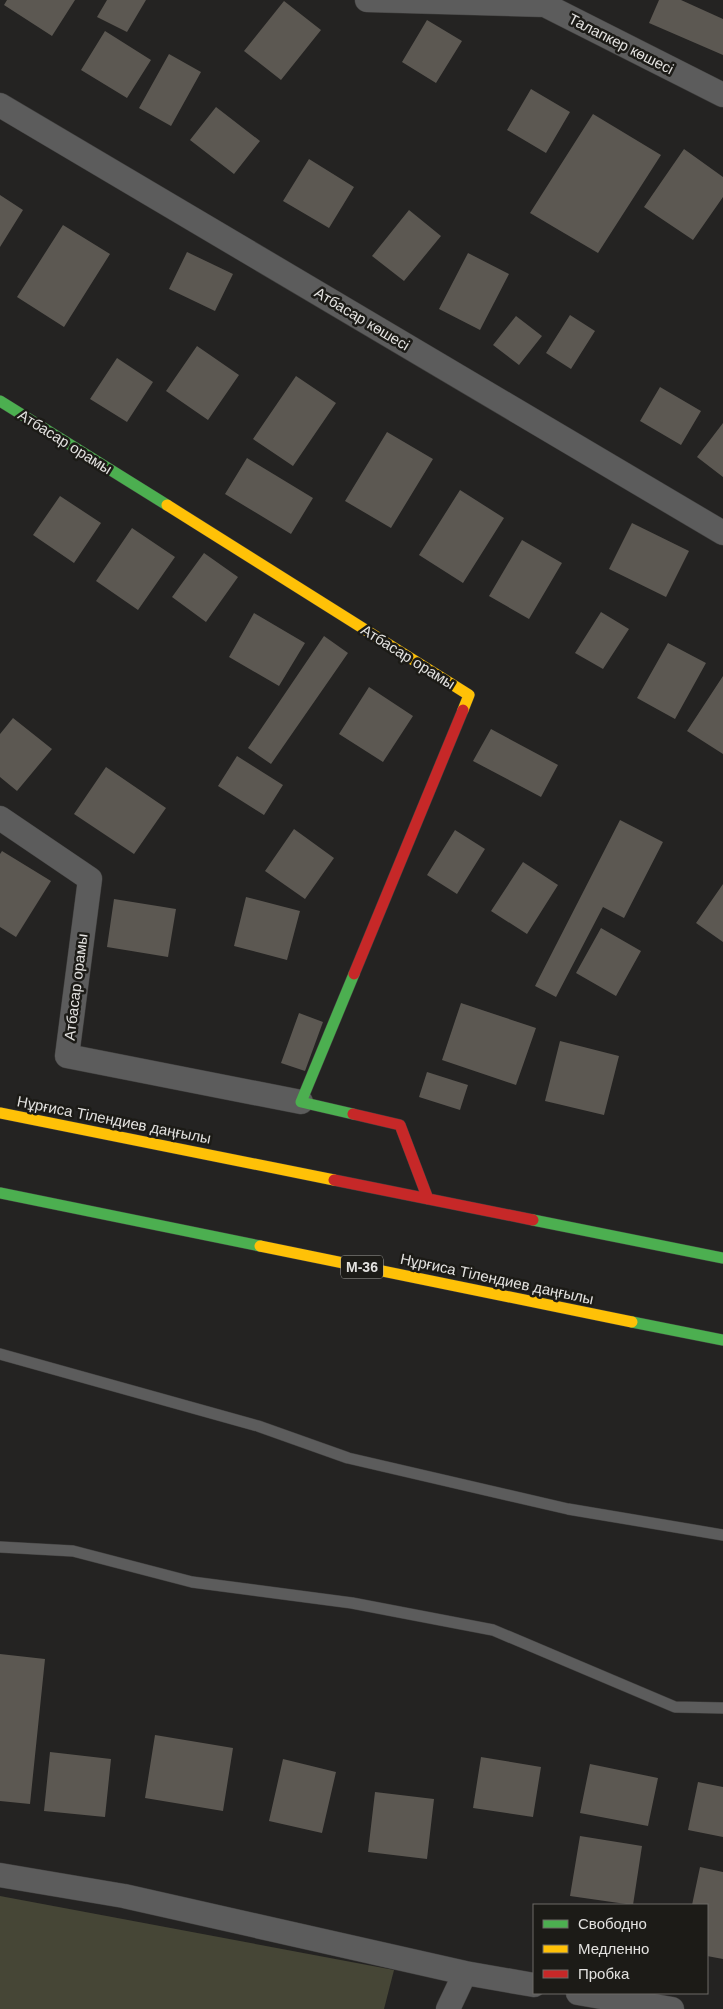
<svg xmlns="http://www.w3.org/2000/svg" width="723" height="2009" viewBox="0 0 723 2009" font-family="Helvetica,sans-serif">
	<rect width="100%" height="100%" fill="#242322"/>
	<path fill="#464636" d="M0 1896 394 1970 384 2009H0Z"/>
	<path fill="#5c5852" d="M7 0H75L52 36 4 5Z
		M107 0H146L127 32 97 17Z
		M659 0H681L723 19V55L649 23Z
		M284 1 321 30 281 80 244 51Z
		M427 20 462 41 436 83 402 62Z
		M105 31 151 60 127 98 81 70Z
		M169 54 201 72 171 126 139 108Z
		M531 89 570 112 546 153 507 130Z
		M216 107 260 141 234 174 190 140Z
		M593 114 661 155 598 253 530 213Z
		M684 149 723 177V197L693 240 644 207Z
		M309 159 354 187 329 228 283 201Z
		M0 195 23 210 0 247Z
		M409 210 441 236 404 281 372 256Z
		M63 225 110 254 64 327 17 297Z
		M187 252 233 274 215 311 169 289Z
		M468 253 509 274 480 330 439 309Z
		M570 315 595 331 571 369 546 353Z
		M516 316 542 336 519 365 493 345Z
		M197 346 239 375 208 420 166 391Z
		M117 358 153 382 127 422 90 399Z
		M296 376 336 403 293 466 253 439Z
		M660 387 701 411 681 445 640 421Z
		M723 423V477L697 457Z
		M387 432 433 459 391 528 345 501Z
		M247 458 313 498 291 534 225 494Z
		M460 490 504 518 463 583 419 555Z
		M60 496 101 523 74 563 33 535Z
		M632 523 689 551 666 597 609 569Z
		M132 528 175 557 138 610 96 581Z
		M522 540 562 563 529 619 489 596Z
		M204 553 238 577 206 622 172 597Z
		M601 612 629 629 603 669 575 653Z
		M254 613 305 643 279 686 229 657Z
		M324 636 348 653 271 764 248 748Z
		M668 643 706 663 675 719 637 698Z
		M723 676V754L687 731Z
		M369 687 413 716 383 762 339 734Z
		M13 718 52 749 17 791 0 777V734Z
		M491 729 558 765 541 797 473 761Z
		M237 756 283 785 264 815 218 786Z
		M106 767 166 808 134 854 74 814Z
		M620 820 663 842 624 918 603 907 556 997 535 986Z
		M294 829 334 858 305 899 265 871Z
		M455 830 485 849 457 894 427 875Z
		M2 851 51 881 16 937 0 927V854Z
		M523 862 558 885 527 934 491 911Z
		M723 884V942L696 923Z
		M246 897 300 911 287 960 234 946Z
		M114 899 176 909 168 957 107 947Z
		M601 928 641 951 616 996 576 973Z
		M461 1003 536 1028 516 1085 442 1060Z
		M299 1013 323 1022 305 1071 281 1063Z
		M560 1041 619 1056 604 1115 545 1101Z
		M427 1072 468 1085 460 1110 419 1097Z
		M0 1654 45 1659 30 1804 0 1801Z
		M155 1735 233 1748 223 1811 145 1798Z
		M50 1752 111 1759 105 1817 44 1811Z
		M481 1757 541 1767 533 1817 473 1808Z
		M283 1759 336 1772 322 1833 269 1821Z
		M590 1764 658 1778 648 1826 580 1813Z
		M698 1782 723 1787V1837L688 1830Z
		M375 1792 434 1799 427 1859 368 1852Z
		M580 1836 642 1846 633 1905 570 1896Z
		M700 1867 723 1872V1959L707 1956V1905H692Z"/>
	<g fill="none" stroke-linecap="round" stroke-linejoin="round">
		<defs>
			<path id="lane" d="M0 1354 258 1426 348 1458 568 1509 723 1535
				M0 1547 73 1551 192 1582 352 1603 493 1630 675 1707 723 1708"/>
			<path id="street" d="M367 0 545 5 723 95
				M0 105 723 533
				M0 818 90 879 67 1056 301 1102
				M0 1875 124 1896 465 1973
				M578 1993 672 2009
				M448 2009 465 1973 534 1985"/>
			<path id="fast" d="M0 401 167 505
				M353 1114 301 1102 354 974
				M0 1193 260 1246
				M533 1220 723 1258
				M632 1322 723 1340"/>
			<path id="slow" d="M167 505 469 695 463 710
				M0 1113 334 1180
				M260 1246 632 1322"/>
			<path id="jam" d="M354 974 463 710
				M353 1114 400 1125 428 1199
				M334 1180 533 1220"/>
		</defs>
		<use href="#lane" stroke="#3f3e3d" stroke-width="12"/>
		<use href="#street" stroke="#3f3e3d" stroke-width="25"/>
		<use href="#fast" stroke="#3f3e3d" stroke-width="12"/>
		<use href="#slow" stroke="#3f3e3d" stroke-width="12"/>
		<use href="#jam" stroke="#3f3e3d" stroke-width="12"/>
		<use href="#lane" stroke="#5c5c5c" stroke-width="11"/>
		<use href="#street" stroke="#5c5c5c" stroke-width="24"/>
		<use href="#fast" stroke="#4caf50" stroke-width="11"/>
		<use href="#slow" stroke="#ffc107" stroke-width="11"/>
		<use href="#jam" stroke="#c62828" stroke-width="11"/>
	</g>
	<g text-anchor="middle" stroke-width="5" stroke-linejoin="round" paint-order="stroke">
		<rect fill="#1c1b17" stroke="#a7a6a4" stroke-width="1" x="341" y="1255.5" width="42" height="23" rx="4"/>
		<g font-size="14" font-weight="bold" fill="#e3e2e0">
			<text x="362" y="1272">M-36</text>
		</g>
		<g font-size="15" fill="#e3e2e0" stroke="#1c1b17">
			<text transform="translate(621 44) rotate(27)" y="5">Талапкер көшесі</text>
			<text transform="translate(362 319) rotate(31)" y="5">Атбасар көшесі</text>
			<text transform="translate(65 442) rotate(32)" y="5">Атбасар орамы</text>
			<text transform="translate(408 657) rotate(32)" y="5">Атбасар орамы</text>
			<text transform="translate(76 987) rotate(-83)" y="5">Атбасар орамы</text>
			<text transform="translate(114 1120) rotate(11)" y="5">Нұрғиса Тілендиев даңғылы</text>
			<text transform="translate(497 1279) rotate(12)" y="5">Нұрғиса Тілендиев даңғылы</text>
		</g>
	</g>
	<rect x="533" y="1904" width="175" height="90" fill="#1c1b17" stroke="#6c6b67"/>
	<rect x="543" y="1920" width="25" height="8" fill="#4caf50" stroke="#6c6b67"/>
	<text x="578" y="1929" font-size="15" fill="#e3e2e0">Свободно</text>
	<rect x="543" y="1945" width="25" height="8" fill="#ffc107" stroke="#6c6b67"/>
	<text x="578" y="1954" font-size="15" fill="#e3e2e0">Медленно</text>
	<rect x="543" y="1970" width="25" height="8" fill="#c62828" stroke="#6c6b67"/>
	<text x="578" y="1979" font-size="15" fill="#e3e2e0">Пробка</text>
</svg>
